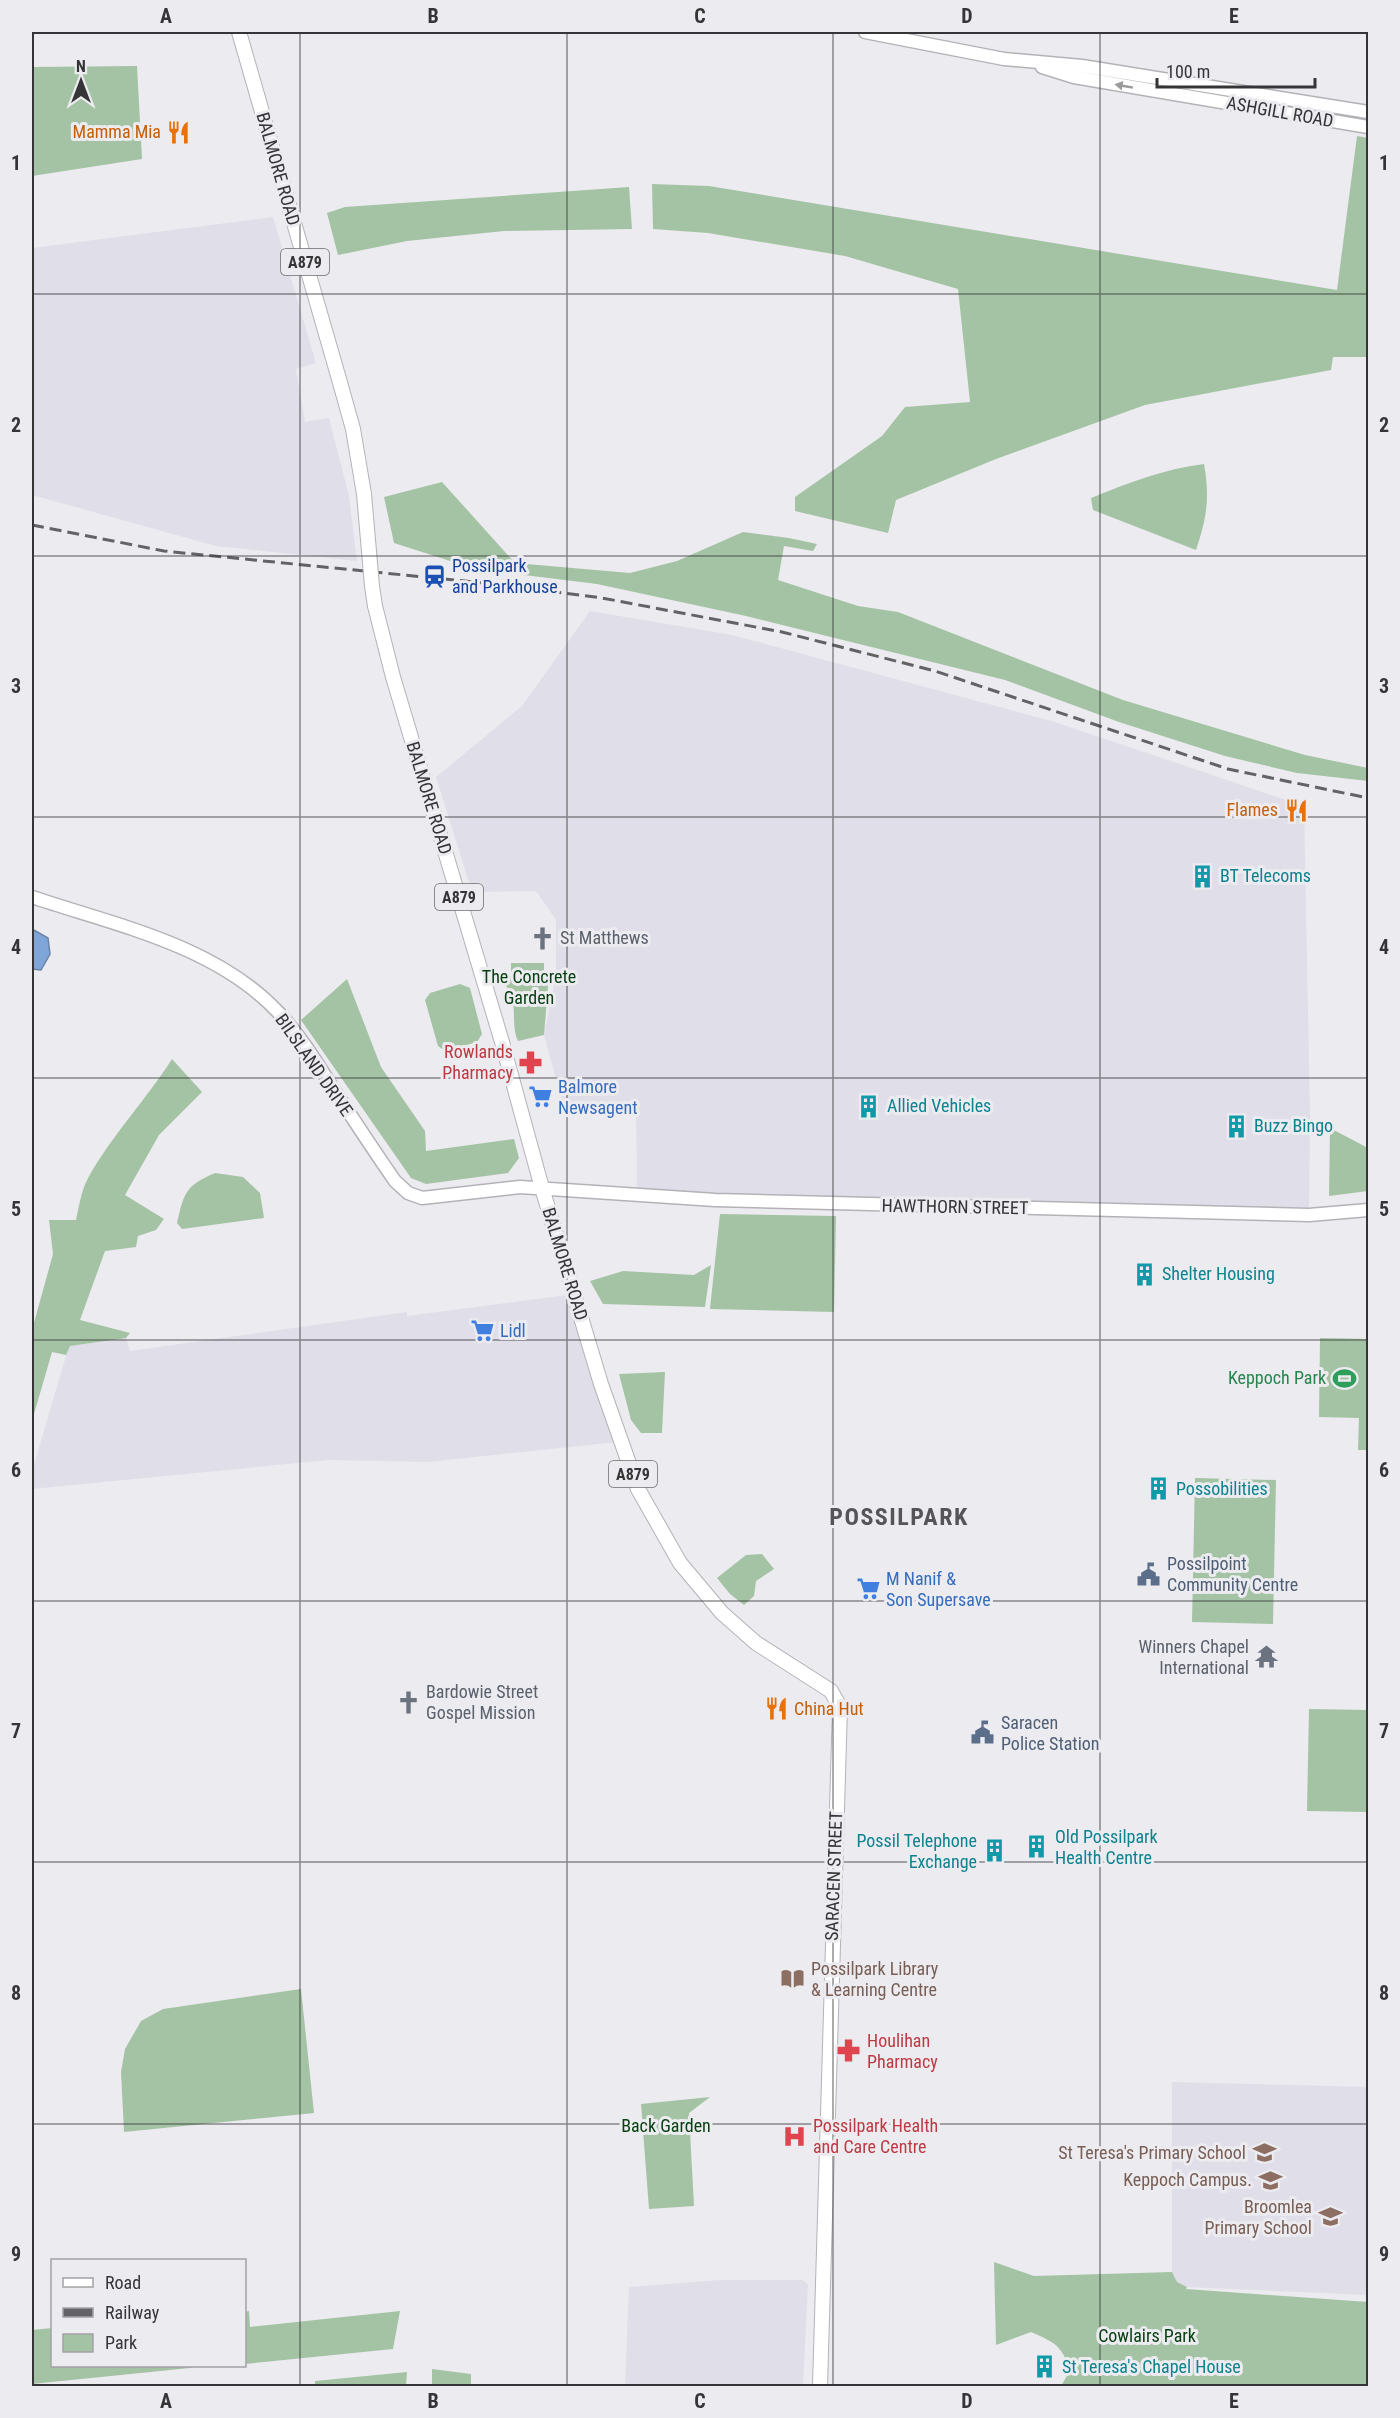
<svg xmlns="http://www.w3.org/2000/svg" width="1400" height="2418" viewBox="0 0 1400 2418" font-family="'Roboto Condensed',sans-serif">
	<rect width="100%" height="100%" fill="#ecebf0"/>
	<path fill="#e0dee8" d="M273 217 316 363 296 369 305 422 329 418 349 496 357 561 216 546 32 495V248Z
		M590 611 732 635 1055 722 1304 806 1310 1114 1309 1215 637 1196 636 1110 564 1108 544 1035 556 975V920L536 891 472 892 436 777 522 706Z
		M575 1294 627 1441 428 1462 329 1460 32 1489V1471L69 1346 126 1338 130 1351 407 1312V1316Z
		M1172 2082 1368 2087V2295L1187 2287 1177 2282 1172 2272Z
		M721 2280H802L808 2284 803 2386H625L629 2287Z"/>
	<path fill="#a4c3a4" d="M137 66 142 159 32 176V67Z
		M1357 136 1368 138V357H1333L1331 370 1145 405 996 459 896 500 888 533 795 511V497L882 436 905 407 970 402 958 289 845 256 708 233 653 229 652 184 709 186 1337 290Z
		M629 187 632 229 504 231 407 241 338 255 327 213 345 207Z
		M1204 464C1210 498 1207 517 1196 550L1093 510 1091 498C1128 483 1164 469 1204 464Z
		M442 482 515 563 630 573 677 561 743 532 789 538 817 544 813 551 784 546 778 580 858 606 898 612 1123 700 1305 755 1368 768V781L1297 773 1225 756 1119 722 1005 680 746 616 597 584 475 569 394 543 384 497Z
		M511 963H544V974H549L544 1035 518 1041C511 1027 517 1007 510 992 507 986 502 981 499 975L511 976Z
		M347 979 381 1067 425 1131 426 1151 514 1139 519 1158 508 1173 426 1184 411 1178 301 1020Z
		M460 984 470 988 482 1034 477 1042 445 1051 438 1046 425 1000 430 993Z
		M172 1059 202 1092 159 1135 125 1195 164 1219 156 1230 138 1236 136 1247 105 1251 80 1320 130 1333 126 1338 70 1346 66 1355 52 1352 32 1421V1330L53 1254 49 1220H76C79 1207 81 1192 87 1180 111 1136 146 1100 172 1059Z
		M1330 1128 1368 1148V1191L1329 1196Z
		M215 1173 243 1177 260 1193 264 1218 182 1229 177 1223C184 1193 185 1186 215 1173Z
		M720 1214 836 1216 834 1312 710 1309Z
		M711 1265 705 1307 603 1304 590 1281 623 1271 694 1275Z
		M1320 1338 1368 1339V1450H1358L1359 1418 1319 1417Z
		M665 1372 662 1433H641L631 1420 619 1374Z
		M1195 1478 1276 1480 1273 1624 1192 1622Z
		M762 1554 774 1569 756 1581 754 1596 744 1605 730 1594 717 1578 746 1555Z
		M1309 1709 1368 1710V1812L1307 1811Z
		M301 1989 314 2113 124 2132 121 2072 125 2049 141 2021 163 2009Z
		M710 2097 689 2113 694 2206 649 2209 641 2104Z
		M994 2262 1034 2276 1172 2272 1177 2282 1187 2287 1186 2289 1368 2302V2386H1061L1071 2369C1059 2344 1056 2343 1031 2332L996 2345Z
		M249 2311 250 2327 400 2311 393 2349 245 2364V2312Z
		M52 2328V2366H196L190 2368 32 2384V2330Z
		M432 2369 471 2374V2386H432Z
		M407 2372 406 2386H315V2381Z"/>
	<path fill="#80a6d9" stroke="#6a84a8" stroke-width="1.5" d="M32 929 48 938 50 954 41 970 32 969Z"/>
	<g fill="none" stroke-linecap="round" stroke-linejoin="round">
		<defs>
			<path id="secondary" d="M865 32 1004 59 1082 66 1368 112
				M1042 67 1074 77 1368 127
				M32 897C115 925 215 945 278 1012 300 1035 317 1063 334 1090 354 1120 374 1151 395 1181L408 1193 422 1198 520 1187 715 1200 1309 1215 1368 1210"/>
			<path id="primary" d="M239 32 339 379 353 429 364 494
				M375 606 393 677 502 1042 542 1188 601 1384 638 1489 680 1563 722 1613 756 1643 831 1691 840 1707 820 2386"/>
		</defs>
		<use href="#secondary" stroke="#b4b2b7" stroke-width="15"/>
		<use href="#primary" stroke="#b4b2b7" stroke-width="16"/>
		<use href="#secondary" stroke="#fff" stroke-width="12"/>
		<use href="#primary" stroke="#fff" stroke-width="14"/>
		<path stroke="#636265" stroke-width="3" stroke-dasharray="12 6" stroke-linecap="butt" d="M32 525 164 551 494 584 602 598 782 632 935 671 1228 769 1368 798"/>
		<defs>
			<path id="primary-bridge" d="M364 494 372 586 375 606"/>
		</defs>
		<use href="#primary-bridge" stroke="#b4b2b7" stroke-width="16" stroke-linecap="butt"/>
		<use href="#primary-bridge" stroke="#fff" stroke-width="14"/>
	</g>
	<defs><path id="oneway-solid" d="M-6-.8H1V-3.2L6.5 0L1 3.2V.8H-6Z" transform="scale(1.5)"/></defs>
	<use fill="#9a9a9a" href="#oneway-solid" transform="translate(1124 86) rotate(-170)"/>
	<path fill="none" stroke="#353436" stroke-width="1.5" stroke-opacity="0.55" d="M300 32V2386M567 32V2386M833 32V2386M1100 32V2386M32 294H1368M32 556H1368M32 817H1368M32 1078H1368M32 1340H1368M32 1601H1368M32 1862H1368M32 2124H1368"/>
	<defs>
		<symbol id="restaurant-bare" viewBox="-9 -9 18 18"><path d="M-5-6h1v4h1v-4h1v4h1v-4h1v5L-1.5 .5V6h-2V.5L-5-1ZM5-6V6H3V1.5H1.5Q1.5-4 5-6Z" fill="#e8710a" stroke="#ecebf0" stroke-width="2.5" paint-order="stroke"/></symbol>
		<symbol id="station-bare" viewBox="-9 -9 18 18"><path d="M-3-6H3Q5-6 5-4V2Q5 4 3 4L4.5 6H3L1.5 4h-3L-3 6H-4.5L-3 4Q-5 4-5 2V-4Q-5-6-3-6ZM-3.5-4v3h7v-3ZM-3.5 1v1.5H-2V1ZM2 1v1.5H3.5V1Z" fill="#1a4fb4" stroke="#ecebf0" stroke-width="2.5" paint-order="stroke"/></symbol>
		<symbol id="building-bare" viewBox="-9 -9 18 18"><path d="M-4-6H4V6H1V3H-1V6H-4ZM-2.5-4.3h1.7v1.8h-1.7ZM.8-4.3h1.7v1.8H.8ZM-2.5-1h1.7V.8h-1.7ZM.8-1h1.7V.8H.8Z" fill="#0f9aa8" stroke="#ecebf0" stroke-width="2.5" paint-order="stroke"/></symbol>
		<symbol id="church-bare" viewBox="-9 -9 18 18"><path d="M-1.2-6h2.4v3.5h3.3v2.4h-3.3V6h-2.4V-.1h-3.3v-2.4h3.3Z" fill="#6b7280" stroke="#ecebf0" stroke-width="2.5" paint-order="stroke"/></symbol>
		<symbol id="pharmacy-bare" viewBox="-9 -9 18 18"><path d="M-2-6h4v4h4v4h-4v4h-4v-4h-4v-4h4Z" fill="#e0444e" stroke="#ecebf0" stroke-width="2.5" paint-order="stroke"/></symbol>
		<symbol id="supermarket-bare" viewBox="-9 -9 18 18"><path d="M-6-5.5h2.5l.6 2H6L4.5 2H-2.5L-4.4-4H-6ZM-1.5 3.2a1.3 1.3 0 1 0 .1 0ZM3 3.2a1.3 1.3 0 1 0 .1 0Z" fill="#3f7fe0" stroke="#ecebf0" stroke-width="2.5" paint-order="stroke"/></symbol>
		<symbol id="stadium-bare" viewBox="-9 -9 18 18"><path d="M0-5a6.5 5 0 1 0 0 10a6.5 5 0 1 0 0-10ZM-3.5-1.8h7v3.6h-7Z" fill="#2e9e5b" stroke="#ecebf0" stroke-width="2.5" paint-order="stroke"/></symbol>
		<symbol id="civic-bare" viewBox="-9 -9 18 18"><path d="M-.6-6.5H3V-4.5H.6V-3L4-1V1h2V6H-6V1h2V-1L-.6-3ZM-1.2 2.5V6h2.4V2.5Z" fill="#5c6f8a" stroke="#ecebf0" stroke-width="2.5" paint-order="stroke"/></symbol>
		<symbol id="temple-bare" viewBox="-9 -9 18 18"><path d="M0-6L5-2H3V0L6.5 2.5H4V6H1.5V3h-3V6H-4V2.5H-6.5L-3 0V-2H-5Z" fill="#6b7280" stroke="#ecebf0" stroke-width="2.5" paint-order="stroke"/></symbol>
		<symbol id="library-bare" viewBox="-9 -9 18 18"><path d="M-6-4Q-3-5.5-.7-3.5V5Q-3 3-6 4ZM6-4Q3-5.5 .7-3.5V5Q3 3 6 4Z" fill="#8d6e63" stroke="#ecebf0" stroke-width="2.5" paint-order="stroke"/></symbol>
		<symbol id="hospital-bare" viewBox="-9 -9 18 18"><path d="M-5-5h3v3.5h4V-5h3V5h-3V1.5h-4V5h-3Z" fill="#e0444e" stroke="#ecebf0" stroke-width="2.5" paint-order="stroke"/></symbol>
		<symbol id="school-bare" viewBox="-9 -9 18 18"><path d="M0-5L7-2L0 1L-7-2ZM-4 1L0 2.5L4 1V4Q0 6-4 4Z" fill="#8d6e63" stroke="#ecebf0" stroke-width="2.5" paint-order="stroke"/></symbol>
	</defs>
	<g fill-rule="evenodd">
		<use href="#restaurant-bare" x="162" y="116" width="33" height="33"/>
		<use href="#station-bare" x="418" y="560" width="33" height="33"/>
		<use href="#restaurant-bare" x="1280" y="794" width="33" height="33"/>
		<use href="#building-bare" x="1186" y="860" width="33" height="33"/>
		<use href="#church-bare" x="526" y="922" width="33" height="33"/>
		<use href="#pharmacy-bare" x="514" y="1046" width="33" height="33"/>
		<use href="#supermarket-bare" x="524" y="1080" width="33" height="33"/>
		<use href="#building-bare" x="852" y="1090" width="33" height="33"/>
		<use href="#building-bare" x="1220" y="1110" width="33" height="33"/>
		<use href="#building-bare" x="1128" y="1258" width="33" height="33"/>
		<use href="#supermarket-bare" x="466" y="1314" width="33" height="33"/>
		<use href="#stadium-bare" x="1328" y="1362" width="33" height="33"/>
		<use href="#building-bare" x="1142" y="1472" width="33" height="33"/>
		<use href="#civic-bare" x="1132" y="1558" width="33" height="33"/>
		<use href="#supermarket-bare" x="852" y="1572" width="33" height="33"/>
		<use href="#temple-bare" x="1250" y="1640" width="33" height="33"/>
		<use href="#church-bare" x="392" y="1686" width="33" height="33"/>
		<use href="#restaurant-bare" x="760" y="1692" width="33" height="33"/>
		<use href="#civic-bare" x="966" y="1716" width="33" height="33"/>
		<use href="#building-bare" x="1020" y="1830" width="33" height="33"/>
		<use href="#building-bare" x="978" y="1834" width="33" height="33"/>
		<use href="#library-bare" x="776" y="1962" width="33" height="33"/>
		<use href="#pharmacy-bare" x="832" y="2034" width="33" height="33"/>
		<use href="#hospital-bare" x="778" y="2120" width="33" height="33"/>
		<use href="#school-bare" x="1248" y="2136" width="33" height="33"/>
		<use href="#school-bare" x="1254" y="2164" width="33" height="33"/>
		<use href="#school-bare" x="1314" y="2200" width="33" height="33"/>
		<use href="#building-bare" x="1028" y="2350" width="33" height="33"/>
	</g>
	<g text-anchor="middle" stroke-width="6" stroke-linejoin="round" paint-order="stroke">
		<g fill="#ecebf0" stroke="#6c6b6e" stroke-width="1.5">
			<rect x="281" y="249" width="48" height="26" rx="4.5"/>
			<rect x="435" y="884" width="48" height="26" rx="4.5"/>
			<rect x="609" y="1461" width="48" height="26" rx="4.5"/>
		</g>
		<g font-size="16" font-weight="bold" fill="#353436">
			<text x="305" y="268">A879</text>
			<text x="459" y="903">A879</text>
			<text x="633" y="1480">A879</text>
		</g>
		<g font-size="18" fill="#353436" stroke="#ecebf0">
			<text transform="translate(1280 112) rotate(10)" y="6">ASHGILL ROAD</text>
			<text transform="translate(278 169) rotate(74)" y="6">BALMORE ROAD</text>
			<text transform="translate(429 798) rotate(73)" y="6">BALMORE ROAD</text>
			<text transform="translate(314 1065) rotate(55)" y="6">BILSLAND DRIVE</text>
			<text transform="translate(955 1207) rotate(1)" y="6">HAWTHORN STREET</text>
			<text transform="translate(565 1264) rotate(73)" y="6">BALMORE ROAD</text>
			<text transform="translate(834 1876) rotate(-88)" y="6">SARACEN STREET</text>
		</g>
		<g font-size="18" fill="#c56008" stroke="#ecebf0" text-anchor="end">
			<text x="161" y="138">Mamma Mia</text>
			<text x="1278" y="816">Flames</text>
			<text x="794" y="1715" text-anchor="start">China Hut</text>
		</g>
		<g font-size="18" fill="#164399" stroke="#ecebf0" text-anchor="start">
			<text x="452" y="572">Possilpark<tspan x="452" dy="21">and Parkhouse</tspan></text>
		</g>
		<g font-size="18" fill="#0d838f" stroke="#ecebf0" text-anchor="start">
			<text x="1220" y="882">BT Telecoms</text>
			<text x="887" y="1112">Allied Vehicles</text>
			<text x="1254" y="1132">Buzz Bingo</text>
			<text x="1162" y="1280">Shelter Housing</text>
			<text x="1176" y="1495">Possobilities</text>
			<text x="1055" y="1843">Old Possilpark<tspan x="1055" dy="21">Health Centre</tspan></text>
			<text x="977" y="1847" text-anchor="end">Possil Telephone<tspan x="977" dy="21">Exchange</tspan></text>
			<text x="1062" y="2373">St Teresa's Chapel House</text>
		</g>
		<g font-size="18" fill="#5b616d" stroke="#ecebf0" text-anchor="start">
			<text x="560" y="944">St Matthews</text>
			<text x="1249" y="1653" text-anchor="end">Winners Chapel<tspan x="1249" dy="21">International</tspan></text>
			<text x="426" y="1698">Bardowie Street<tspan x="426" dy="21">Gospel Mission</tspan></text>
		</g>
		<g font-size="18" fill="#094012" stroke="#ecebf0">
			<text x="529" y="983">The Concrete<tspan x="529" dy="21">Garden</tspan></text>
			<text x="666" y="2132">Back Garden</text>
			<text x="1147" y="2342">Cowlairs Park</text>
		</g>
		<g font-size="18" fill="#be3a42" stroke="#ecebf0" text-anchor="start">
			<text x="513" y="1058" text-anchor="end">Rowlands<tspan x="513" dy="21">Pharmacy</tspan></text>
			<text x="867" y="2047">Houlihan<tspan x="867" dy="21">Pharmacy</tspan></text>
			<text x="813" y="2132">Possilpark Health<tspan x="813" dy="21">and Care Centre</tspan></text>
		</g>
		<g font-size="18" fill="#366cbe" stroke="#ecebf0" text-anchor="start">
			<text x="558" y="1093">Balmore<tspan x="558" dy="21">Newsagent</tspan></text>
			<text x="500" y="1337">Lidl</text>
			<text x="886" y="1585">M Nanif &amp;<tspan x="886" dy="21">Son Supersave</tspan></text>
		</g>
		<g font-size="18" fill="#27864d" stroke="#ecebf0" text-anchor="end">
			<text x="1326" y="1384">Keppoch Park</text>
		</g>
		<g font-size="18" fill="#4e5e75" stroke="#ecebf0" text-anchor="start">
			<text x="1167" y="1570">Possilpoint<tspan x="1167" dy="21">Community Centre</tspan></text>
			<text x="1001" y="1729">Saracen<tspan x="1001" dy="21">Police Station</tspan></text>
		</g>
		<g font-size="18" fill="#785e54" stroke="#ecebf0" text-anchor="end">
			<text x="811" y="1975" text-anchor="start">Possilpark Library<tspan x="811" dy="21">&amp; Learning Centre</tspan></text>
			<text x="1246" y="2159">St Teresa's Primary School</text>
			<text x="1252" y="2186">Keppoch Campus.</text>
			<text x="1312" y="2213">Broomlea<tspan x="1312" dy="21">Primary School</tspan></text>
		</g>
		<g font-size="24" font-weight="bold" letter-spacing="1.5" fill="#565458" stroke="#ecebf0">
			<text x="899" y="1525">POSSILPARK</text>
		</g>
	</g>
	<rect width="1400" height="2418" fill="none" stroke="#ecebf0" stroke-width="66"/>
	<rect x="51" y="2259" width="195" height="108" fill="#ecebf0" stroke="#a3a2a6" stroke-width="1.5"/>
	<rect x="63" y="2278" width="30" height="9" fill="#ffffff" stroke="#a3a2a6" stroke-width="1.5"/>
	<text x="105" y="2289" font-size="18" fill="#353436">Road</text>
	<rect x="63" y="2308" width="30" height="9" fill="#636265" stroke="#a3a2a6" stroke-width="1.5"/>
	<text x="105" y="2319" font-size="18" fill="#353436">Railway</text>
	<rect x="63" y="2334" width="30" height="18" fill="#a4c3a4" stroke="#a3a2a6" stroke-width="1.5"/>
	<text x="105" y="2349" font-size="18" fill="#353436">Park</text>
	<g transform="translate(81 81)" stroke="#ecebf0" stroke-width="4.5" paint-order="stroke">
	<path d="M0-4.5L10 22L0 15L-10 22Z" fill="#353436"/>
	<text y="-9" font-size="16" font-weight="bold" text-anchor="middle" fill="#353436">N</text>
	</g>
	<path d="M1157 78v9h158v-9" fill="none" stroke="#353436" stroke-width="3"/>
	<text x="1166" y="78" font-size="18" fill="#353436" stroke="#ecebf0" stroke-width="4.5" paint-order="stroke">100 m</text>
	<rect x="33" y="33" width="1334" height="2352" fill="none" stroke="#353436" stroke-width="2"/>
	<g font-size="20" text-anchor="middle" font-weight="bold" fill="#353436">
		<text x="166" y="23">A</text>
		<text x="433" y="23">B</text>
		<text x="700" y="23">C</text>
		<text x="967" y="23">D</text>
		<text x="1234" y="23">E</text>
		<text x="16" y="170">1</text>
		<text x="1384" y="170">1</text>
		<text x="16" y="432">2</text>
		<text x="1384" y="432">2</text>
		<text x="16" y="693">3</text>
		<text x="1384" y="693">3</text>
		<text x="16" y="954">4</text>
		<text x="1384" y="954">4</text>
		<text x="16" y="1216">5</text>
		<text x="1384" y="1216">5</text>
		<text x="16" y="1477">6</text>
		<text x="1384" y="1477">6</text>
		<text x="16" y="1738">7</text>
		<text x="1384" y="1738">7</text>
		<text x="16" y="2000">8</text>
		<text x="1384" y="2000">8</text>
		<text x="16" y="2261">9</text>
		<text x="1384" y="2261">9</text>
		<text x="166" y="2408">A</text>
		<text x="433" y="2408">B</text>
		<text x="700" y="2408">C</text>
		<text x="967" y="2408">D</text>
		<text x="1234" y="2408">E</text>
	</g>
</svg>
